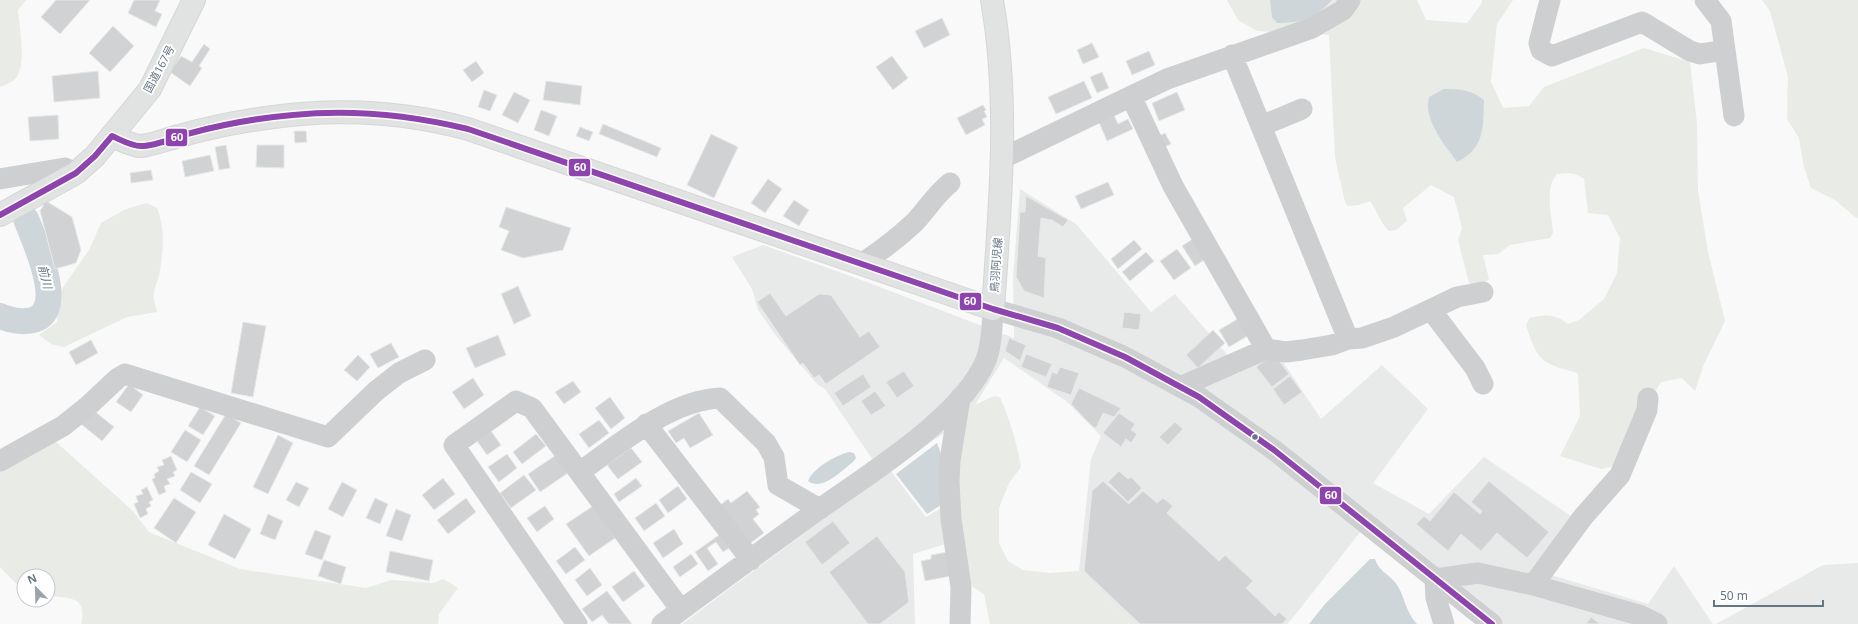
<svg xmlns="http://www.w3.org/2000/svg" width="1858" height="624" viewBox="0 0 1858 624" font-family="'Noto Sans','Noto Sans JP',sans-serif">
	<rect width="100%" height="100%" fill="#f9f9f9"/>
	<path fill="#e8e9e9" d="M1020 189 1076 224 1151 312 1175 294 1237 366 1277 353 1321 419 1382 365 1428 409 1373 483 1429 514 1484 457 1580 522 1551 575 1648 604 1674 566 1713 624H1477L1361 531 1295 615 1287 624H1134L1079 571 1091 459 1101 436 1066 401 1004 358 975 405 944 433 890 470 926 517 943 507 949 543 913 554 915 624H682L883 475 825 389 817 384 777 337 758 310 752 289 732 257 763 245 856 278 1014 338 1013 277Z
		M1858 563V624H1716L1823 565Z"/>
	<path fill="#e8ebe6" d="M0 0H26L18 10C19 28 28 67 14 80 11 83 4 85 0 87Z
		M1227 0H1417L1426 20 1467 23 1482 3V0H1513L1497 24 1491 82 1503 108 1529 106 1544 87 1644 48 1690 62 1697 124 1698 191 1708 252 1725 321 1704 364 1695 391 1682 378 1661 382 1651 398 1618 465 1601 469 1560 456 1580 416 1578 373C1543 364 1537 362 1526 325L1530 318C1546 314 1555 314 1568 324L1579 320 1604 299 1617 273 1620 238 1608 215 1588 213 1584 179C1575 172 1567 173 1557 174 1544 188 1552 215 1553 233L1550 238 1510 245 1498 254 1483 255 1489 279C1482 284 1477 286 1469 283L1458 240 1462 228 1454 197 1431 185 1403 208 1407 221 1396 230 1389 231C1380 223 1377 210 1370 201L1359 205 1348 206 1345 202 1335 157 1329 35 1257 31 1238 20Z
		M1762 0H1858V218L1855 217 1835 200 1811 188 1804 167 1799 138 1787 119 1788 77 1770 11Z
		M146 203 157 208C166 229 163 253 159 276 158 281 154 288 154 294 153 299 156 306 157 312L127 317 64 347 51 344 39 335 57 322 59 293 89 250 101 223 126 209Z
		M994 396 1000 397C1010 420 1017 443 1021 467L1009 483 999 508V543L1008 561 1023 570 1049 573 1079 571 1134 624H990L984 594 973 587 964 572 944 433 975 405Z
		M45 432 133 511 149 532 240 569 366 588 392 580 434 583 443 579 458 588 439 614 438 624H81C88 596 69 598 48 596V576H24V592L0 567V466Z"/>
	<path fill="#ced6d9" d="M1270 0H1332C1314 19 1302 23 1277 23L1272 17Z
		M1444 89C1460 89 1472 90 1484 100 1483 128 1485 148 1457 162 1445 145 1423 120 1429 97Z
		M937 443 944 462 941 505 927 514 896 474Z
		M849 452 854 453 856 458 853 462C842 470 822 492 808 481 814 467 835 456 849 452Z
		M1370 559H1375C1378 570 1388 574 1395 582 1405 595 1405 612 1417 624H1309L1325 604Z"/>
	<g fill="none" stroke-linecap="round" stroke-linejoin="round">
		<path stroke="#ced6d9" stroke-width="26" d="M0 316C10 320 22 323 33 320 68 311 34 240 26 219"/>
	</g>
	<path fill="#d0d2d3" stroke="#e8e8e8" d="M56 0H90L60 34 41 17Z
		M134 0H160L155 11 162 14 156 27 128 13Z
		M942 18 950 35 924 48 915 31Z
		M113 26 134 46 110 72 89 53Z
		M1092 43 1099 57 1083 64 1077 50Z
		M204 44 210 49 199 66 202 68 190 86 170 72 181 56 192 62Z
		M1149 51 1155 65 1132 75 1126 61Z
		M892 56 908 78 893 90 876 67Z
		M476 61 484 73 472 82 463 70Z
		M98 71 100 98 54 102 52 76Z
		M1102 72 1109 88 1097 93 1090 77Z
		M546 81 582 86 580 105 543 100Z
		M1084 81 1092 98 1056 114 1048 97Z
		M484 90 497 95 490 111 478 107Z
		M514 92 530 100 518 123 502 115Z
		M1177 92 1185 110 1159 121 1152 103Z
		M983 105 986 110 984 111 987 117 982 119 985 125 966 135 957 118Z
		M541 110 557 116 549 136 534 130Z
		M1113 113 1118 124 1128 119 1133 129 1107 141 1098 120Z
		M58 115 59 139 30 141 28 117Z
		M603 124 661 148 657 157 599 134Z
		M580 127 593 132 589 141 576 136Z
		M294 131H306L307 142 295 143Z
		M1165 133 1171 144 1162 148 1157 137Z
		M711 134 738 147 714 198 687 185Z
		M226 145 230 168 219 170 215 147Z
		M257 145H284V168L256 167Z
		M210 155 214 171 185 177 182 161Z
		M151 170 153 180 131 183 130 173Z
		M768 179 782 189 765 213 751 203Z
		M1108 182 1114 195 1081 209 1075 196Z
		M1026 196 1068 220 1063 227 1052 220 1041 218 1038 256 1046 258 1044 298 1024 291 1016 277 1020 212H1025Z
		M794 200 809 210 799 226 783 216Z
		M46 201 72 217 81 250 76 263 55 269 40 211Z
		M506 207 571 228 563 250 523 258 501 250 509 231 499 227Z
		M1194 238 1207 258 1195 266 1182 246Z
		M1134 240 1142 249 1118 269 1111 259Z
		M1177 249 1191 268 1174 280 1160 261Z
		M1146 252 1154 261 1130 281 1122 272Z
		M518 286 531 316 514 324 501 294Z
		M770 293 786 316 819 294 831 295 860 337 869 331 880 347 826 384 819 375 814 378 803 363 800 365 757 302Z
		M1124 312 1141 314 1139 330 1122 328Z
		M1241 317 1251 334 1229 347 1219 330Z
		M243 322 266 326 253 397 231 393Z
		M1213 330 1225 343 1198 368 1186 355Z
		M498 335 506 355 475 368 466 348Z
		M1009 338 1026 345 1020 361 1005 351Z
		M91 340 98 353 76 365 69 352Z
		M391 343 399 357 378 368 370 354Z
		M1026 354 1052 364 1046 377 1021 367Z
		M1274 354 1289 374 1272 387 1256 367Z
		M358 355 370 367 357 381 344 370Z
		M1060 367 1079 373 1071 395 1047 387 1052 372 1057 374Z
		M904 371 914 386 897 398 886 382Z
		M863 374 871 387 843 406 834 393Z
		M1290 376 1302 392 1284 405 1273 389Z
		M473 378 484 395 464 409 452 392Z
		M573 381 581 392 564 404 555 392Z
		M129 384 143 395 131 412 116 402Z
		M1079 388 1121 408 1114 417 1103 413 1096 428 1092 426 1071 404Z
		M875 391 886 406 871 415 861 401Z
		M610 397 625 418 611 429 595 408Z
		M200 407 215 416 203 435 188 426Z
		M93 410 114 427 102 441 81 424Z
		M699 413 713 435 690 448 684 438 676 443 668 431Z
		M1119 413 1135 424 1131 430 1137 434 1131 443 1126 439 1121 447 1103 433Z
		M226 414 241 423 209 475 194 466Z
		M599 420 609 433 589 448 579 434Z
		M1175 422 1183 429 1168 445 1159 437Z
		M185 430 201 440 187 462 171 452Z
		M491 431 501 445 487 455 477 441Z
		M536 434 546 446 522 464 513 452Z
		M278 435 293 443 268 494 253 487Z
		M631 448 642 462 618 479 607 465Z
		M507 454 517 468 499 482 488 467Z
		M556 455 568 473 540 492 528 474Z
		M171 456 177 470 173 472 175 476 167 479 170 484 164 486 166 492 159 495 152 479 155 478 154 474 159 471 157 467 164 465 162 460Z
		M1119 471 1128 479 1131 477 1142 488 1128 502 1108 482Z
		M191 472 212 484 200 503 180 490Z
		M524 475 536 490 511 508 500 493Z
		M443 478 455 494 434 510 422 495Z
		M636 478 642 486 619 502 614 494Z
		M1103 481 1129 504 1143 491 1157 503 1163 498 1173 506 1167 513 1219 561 1225 555 1253 581 1246 588 1275 616 1279 612 1287 619 1282 624H1140L1084 571 1092 491Z
		M1489 481 1549 532 1527 558 1497 533 1481 551 1461 534 1448 551 1416 524 1424 516 1430 521 1454 492 1480 514 1482 511 1471 502Z
		M296 482 309 488 299 507 286 500Z
		M342 482 357 490 343 517 328 509Z
		M678 486 687 499 668 513 659 500Z
		M147 487 153 500 149 502 151 506 146 509 148 514 140 518 134 504 138 502 136 496 143 494 141 490Z
		M747 491 760 507 756 510 759 514 753 519 764 533 748 545 719 506 728 499 731 503Z
		M174 498 196 512 176 543 154 528Z
		M375 498 388 504 380 524 366 518Z
		M466 498 476 512 448 534 437 520Z
		M656 503 665 516 644 531 635 518Z
		M545 506 554 519 537 532 527 518Z
		M593 506 615 538 589 556 566 524Z
		M396 509 411 515 402 541 386 536Z
		M224 514 251 529 235 559 208 545Z
		M268 514 283 521 275 540 260 534Z
		M833 521 850 543 822 565 805 542Z
		M674 529 683 544 663 558 653 543Z
		M315 530 331 536 322 560 305 554Z
		M719 535 729 548 723 552 716 542 707 548 718 564 708 571 695 552Z
		M877 536 905 572 909 602 880 624H868L829 572Z
		M575 547 585 560 566 574 556 561Z
		M390 551 433 560 429 581 386 572Z
		M947 552 951 576 925 581 921 561 931 559V555Z
		M691 554 698 564 680 577 673 567Z
		M324 560 346 567 341 584 318 576Z
		M590 568 602 585 587 596 575 580Z
		M634 571 645 586 623 602 612 587Z
		M607 591 632 624H609L602 615 592 622 582 609Z
		M1591 617 1600 624H1586Z"/>
	<g fill="none" stroke-linecap="round" stroke-linejoin="round">
		<defs>
			<path id="major" d="M112 136C120 139 133 146 141 146 153 145 167 139 179 136 208 128 237 122 266 118 334 108 402 111 468 129L993 309C1000 206 1010 103 992 0"/>
			<path id="highway" d="M0 215 76 173 95 156 150 89 194 0"/>
		</defs>
		<use href="#major" stroke="#d5d6d7" stroke-width="24"/>
		<use href="#highway" stroke="#d5d6d6" stroke-width="24"/>
		<path stroke="#cecfd0" stroke-width="21" d="M1550 0 1539 43 1541 50 1552 56 1642 22 1690 51 1700 54 1725 50
			M1705 0 1721 21 1734 116
			M1232 55 1348 339
			M1131 96 1173 186 1266 349
			M1261 126 1302 109
			M1003 158 1167 79 1312 28 1343 10 1350 0
			M0 179 65 168 76 173
			M861 264C881 251 898 238 915 222 927 209 937 193 950 183
			M1431 310 1475 368 1483 384
			M1180 387 1266 349 1286 352 1302 350 1332 345 1348 339 1362 338 1394 327 1457 297 1483 292
			M646 424 751 560
			M0 461 63 426 88 406 118 378 125 374 328 437 376 391 399 373 425 360
			M580 472C619 444 671 400 720 398L766 443 774 457 778 485 820 509
			M1533 585 1583 517 1620 475 1647 410 1648 398
			M577 624 454 445 516 401 532 408 681 610
			M662 624C715 585 768 546 821 508 870 473 963 416 986 360 992 344 992 326 993 309L1058 328 1125 357 1199 397 1274 450 1492 624
			M960 624 961 587 951 519 949 482 950 460 960 398
			M1444 624 1436 598 1435 579 1478 573 1533 585 1639 615 1657 624"/>
		<use href="#major" stroke="#e1e2e2" stroke-width="22"/>
		<use href="#highway" stroke="#e1e2e2" stroke-width="22"/>
		<defs>
			<path id="bus-1" d="M0 215 76 173 95 156 112 136C121 140 131 146 141 146 157 146 175 137 191 133 224 124 258 118 293 115 352 109 410 115 468 129L993 309 1058 328 1125 357 1199 397 1274 450 1492 624"/>
		</defs>
		<use href="#bus-1" stroke="#fff" stroke-width="9"/>
		<use href="#bus-1" stroke="#8e44ad" stroke-width="6"/>
	</g>
	<circle fill="#657683" stroke="#fff" stroke-width="1.5" cx="1255" cy="437" r="3.5"/>
	<g text-anchor="middle" stroke-width="4" stroke-linejoin="round" paint-order="stroke">
		<g font-size="11" fill="#657683" stroke="#fff">
			<text transform="translate(159 69) rotate(-62)" y="4">国道167号</text>
			<text transform="translate(996 265) rotate(-86)" y="4">鳥羽阿児線</text>
		</g>
		<g font-size="12" font-style="italic" fill="#60757c" stroke="#fff">
			<text transform="translate(45 277) rotate(76)" y="4">前川</text>
		</g>
	</g>
	<g stroke="#fff" stroke-width="1.5">
		<rect x="165" y="128" width="23" height="19" rx="4" fill="#8e44ad"/>
		<rect x="568" y="158" width="23" height="19" rx="4" fill="#8e44ad"/>
		<rect x="959" y="292" width="23" height="19" rx="4" fill="#8e44ad"/>
		<rect x="1319" y="486" width="23" height="19" rx="4" fill="#8e44ad"/>
	</g>
	<g font-size="11" text-anchor="middle" font-weight="bold" fill="#fff">
		<text x="177" y="141">60</text>
		<text x="580" y="171">60</text>
		<text x="970" y="305">60</text>
		<text x="1331" y="499">60</text>
	</g>
	<g transform="translate(36 588) rotate(337)"><circle r="19" fill="#ffffff" stroke="#c1c8cd"/>
	<path d="M0-3L7 15L0 10L-7 15Z" fill="#99a4ac"/>
	<text y="-6" font-size="11" font-weight="bold" text-anchor="middle" fill="#657683">N</text>
	</g>
	<path d="M1714 600v6h109v-6" fill="none" stroke="#657683" stroke-width="2"/>
	<text x="1720" y="600" font-size="12" fill="#657683" stroke="#ffffff" stroke-width="3" paint-order="stroke">50 m</text>
</svg>
